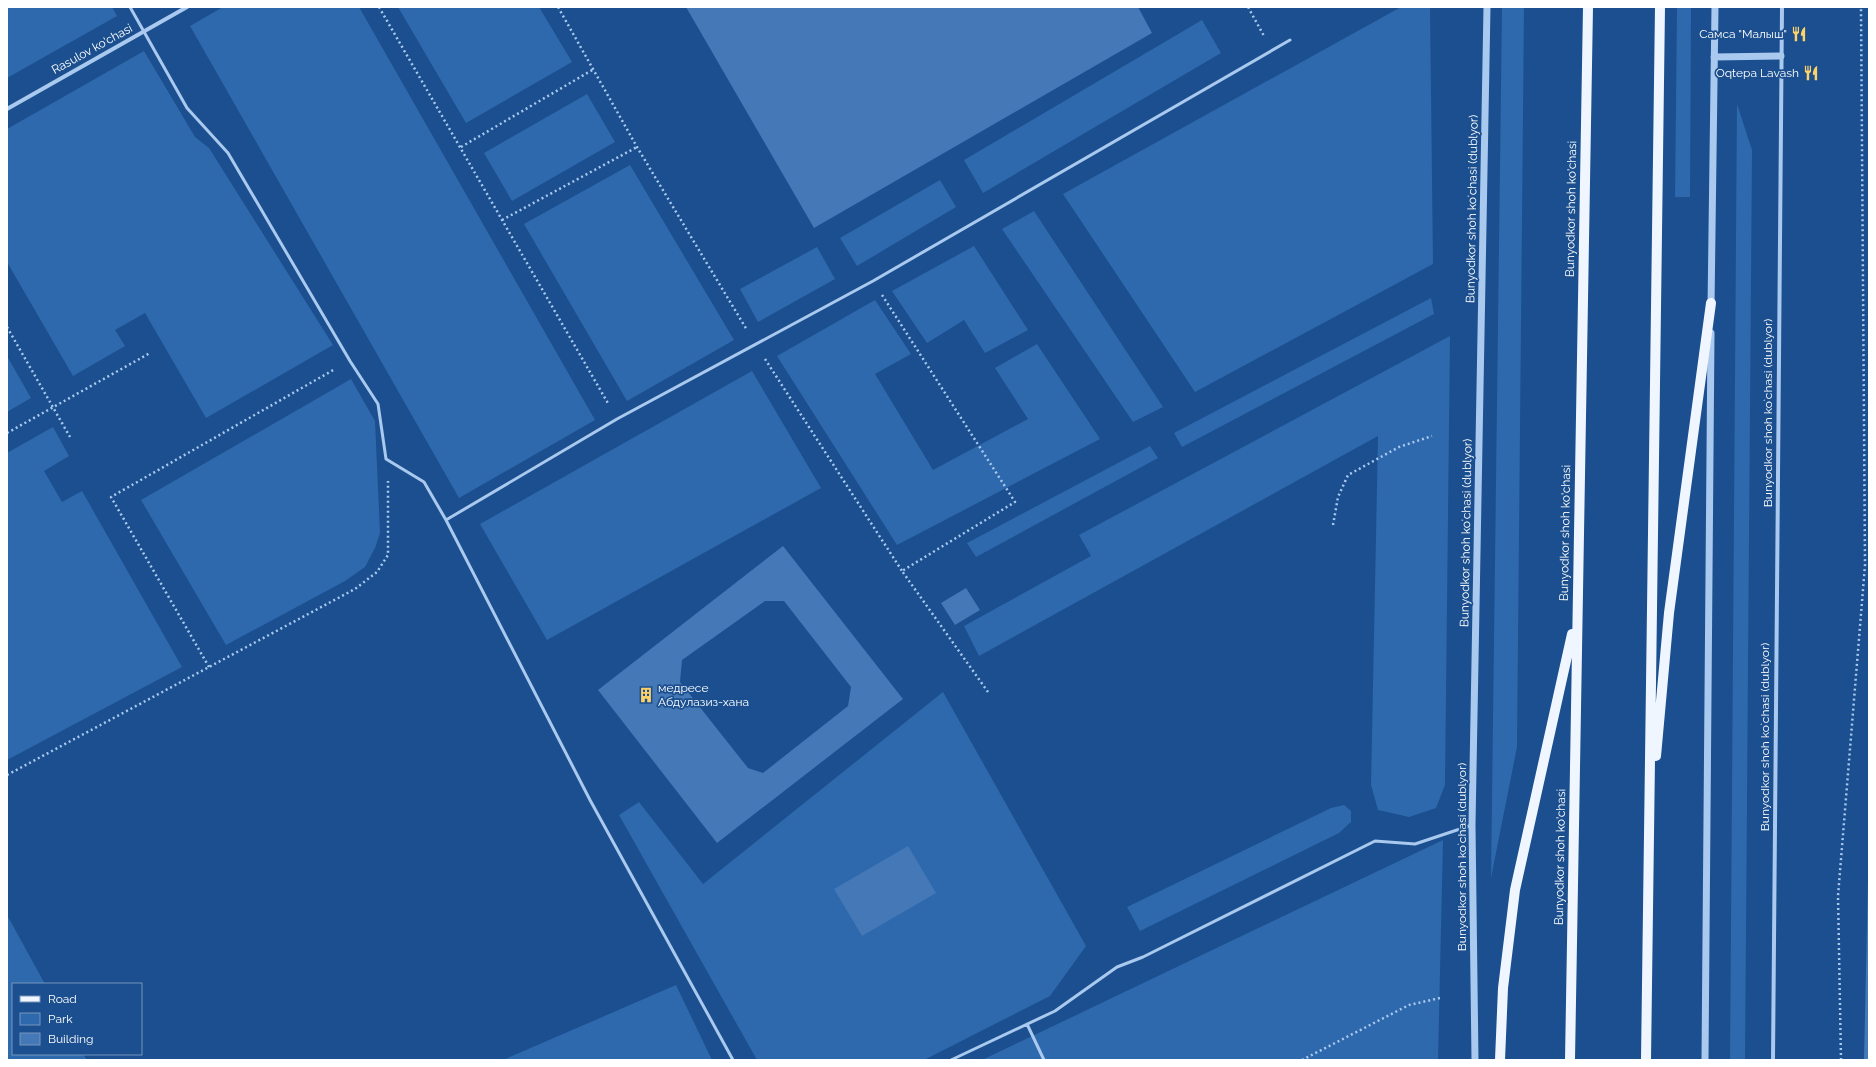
<svg xmlns="http://www.w3.org/2000/svg" width="1876" height="1067" viewBox="0 0 1876 1067" font-family="Raleway,sans-serif">
	<rect width="100%" height="100%" fill="#1b4f8f"/>
	<path fill="#2e69ad" d="M7 7H112L117 16 7 78Z
		M223 7H359L595 420 459 498 190 26Z
		M398 7H539L572 62 466 123Z
		M1401 7H1430L1433 264 1195 392 1063 194Z
		M1502 7H1524L1517 747 1491 878Z
		M1677 7H1691L1690 197H1675Z
		M1202 20 1221 53 983 193 964 160Z
		M144 51 195 137 209 148 333 345 206 418 145 313 115 330 125 346 73 376 7 262V129Z
		M587 94 615 142 512 201 484 153Z
		M1737 104 1752 150 1745 1060H1730Z
		M630 165 734 340 627 401 524 224Z
		M940 180 956 207 857 266 840 238Z
		M1034 211 1163 407 1133 422 1002 229Z
		M974 246 1028 330 985 353 964 320 927 343 892 291Z
		M817 247 835 279 758 322 740 289Z
		M1431 298 1434 314 1182 447 1174 433Z
		M875 300 911 354 875 374 933 470 1028 419 995 368 1037 344 1100 439 897 545 777 356Z
		M1450 336 1445 785 1436 808 1409 817 1378 810 1371 785 1378 436 979 656 964 626 1091 556 1079 535Z
		M7 356 31 398 7 412Z
		M752 371 821 488 547 640 480 524Z
		M351 379 375 421 380 533 375 548 365 567 345 581 226 645 141 500Z
		M53 427 69 456 44 471 62 502 82 491 182 667 7 760V453Z
		M1150 446 1158 458 976 557 967 543Z
		M943 692 1086 946 1050 996 924 1060H757L619 815 639 802 703 884Z
		M1344 805 1351 811V822L1339 833 1140 931 1127 907 1331 808Z
		M1443 840 1438 1060H982Z
		M7 915 45 984H13V1054H83L87 1060H7Z
		M676 985 712 1060H503Z"/>
	<path fill="#4478b7" fill-rule="evenodd" d="M686 7H1138L1152 33 814 228Z
		M783 546 903 699 717 843 598 690ZM765 601H784L851 687 848 706 763 773 748 768 680 682 682 660Z
		M966 588 980 610 955 625 941 603Z
		M908 846 936 893 862 936 834 889Z
		M1868 880 1869 1060H1864Z"/>
	<g fill="none" stroke-linecap="round" stroke-linejoin="round">
		<path stroke="#a9c9ee" stroke-width="2.5" stroke-dasharray="2 3" stroke-linecap="butt" d="M379 7 609 405
			M558 7 637 147 747 330
			M1248 7 1264 36
			M461 147 594 69
			M502 220 637 147
			M882 295 1015 502 902 571 988 692
			M7 327 70 437
			M765 359 902 571
			M7 433 150 353
			M1333 525 1338 497 1348 475 1399 447 1432 436
			M209 667 111 497 335 369
			M7 775 355 589 377 572 388 555V481
			M1302 1060 1409 1005 1440 998
			M1841 1060 1838 896 1865 565 1861 7"/>
		<path stroke="#a9c9ee" stroke-width="3" d="M130 7 187 108 228 153 350 361 378 404 386 459 424 482 446 520
			M1027 1024 1044 1060
			M733 1060 590 800 446 520 617 419 873 281 1290 40
			M951 1060 1055 1011 1117 967 1143 957 1375 841 1415 844 1472 825"/>
		<path stroke="#a9c9ee" stroke-width="4" d="M7 109 187 7
			M1773 1060 1782 7"/>
		<path stroke="#a9c9ee" stroke-width="7" d="M1714 57 1781 56
			M1711 307 1715 7
			M1475 1060 1472 825 1487 7
			M1705 1060 1711 333"/>
		<path stroke="#f0f6ff" stroke-width="10" d="M1656 756 1669 613 1711 303
			M1500 1060 1503 988 1515 890 1572 634
			M1570 1060 1588 7
			M1646 1060 1660 7"/>
	</g>
	<defs>
		<symbol id="restaurant-bare" viewBox="-9 -9 18 18"><path d="M-5-6h1v4h1v-4h1v4h1v-4h1v5L-1.5 .5V6h-2V.5L-5-1ZM5-6V6H3V1.5H1.5Q1.5-4 5-6Z" fill="#ffd166" stroke="#1b4f8f" stroke-width="2.5" paint-order="stroke"/></symbol>
		<symbol id="building-bare" viewBox="-9 -9 18 18"><path d="M-4-6H4V6H1V3H-1V6H-4ZM-2.5-4.3h1.7v1.8h-1.7ZM.8-4.3h1.7v1.8H.8ZM-2.5-1h1.7V.8h-1.7ZM.8-1h1.7V.8H.8Z" fill="#ffd166" stroke="#1b4f8f" stroke-width="2.5" paint-order="stroke"/></symbol>
	</defs>
	<g fill-rule="evenodd">
		<use href="#restaurant-bare" x="1788" y="23" width="22" height="22"/>
		<use href="#restaurant-bare" x="1800" y="62" width="22" height="22"/>
		<use href="#building-bare" x="635" y="684" width="22" height="22"/>
	</g>
	<g text-anchor="middle" stroke-width="3.5" stroke-linejoin="round" paint-order="stroke">
		<g font-size="12" fill="#fff" stroke="#1b4f8f" text-anchor="end">
			<text x="1787" y="38">Самса "Малыш"</text>
			<text x="1799" y="77">Oqtepa Lavash</text>
			<text x="658" y="692" text-anchor="start">медресе<tspan x="658" dy="14">Абдулазиз-хана</tspan></text>
		</g>
		<g font-size="12" fill="#fff" stroke="#1b4f8f">
			<text transform="translate(92 49) rotate(-29)" y="4">Rasulov ko'chasi</text>
			<text transform="translate(1472 209) rotate(-89)" y="4">Bunyodkor shoh koʻchasi (dublyor)</text>
			<text transform="translate(1571 209) rotate(-89)" y="4">Bunyodkor shoh ko'chasi</text>
			<text transform="translate(1768 413) rotate(-90)" y="4">Bunyodkor shoh koʻchasi (dublyor)</text>
			<text transform="translate(1466 533) rotate(-89)" y="4">Bunyodkor shoh koʻchasi (dublyor)</text>
			<text transform="translate(1565 533) rotate(-89)" y="4">Bunyodkor shoh ko'chasi</text>
			<text transform="translate(1765 737) rotate(-90)" y="4">Bunyodkor shoh koʻchasi (dublyor)</text>
			<text transform="translate(1462 857) rotate(-90)" y="4">Bunyodkor shoh koʻchasi (dublyor)</text>
			<text transform="translate(1560 857) rotate(-89)" y="4">Bunyodkor shoh ko'chasi</text>
		</g>
	</g>
	<rect width="1876" height="1067" fill="none" stroke="#ffffff" stroke-width="16"/>
	<rect x="12" y="983" width="130" height="72" fill="#1b4f8f" stroke="#7695bc"/>
	<rect x="20" y="996" width="20" height="6" fill="#f0f6ff" stroke="#7695bc"/>
	<text x="48" y="1003" font-size="12" fill="#ffffff">Road</text>
	<rect x="20" y="1013" width="20" height="12" fill="#2e69ad" stroke="#7695bc"/>
	<text x="48" y="1023" font-size="12" fill="#ffffff">Park</text>
	<rect x="20" y="1033" width="20" height="12" fill="#4478b7" stroke="#7695bc"/>
	<text x="48" y="1043" font-size="12" fill="#ffffff">Building</text>
</svg>
